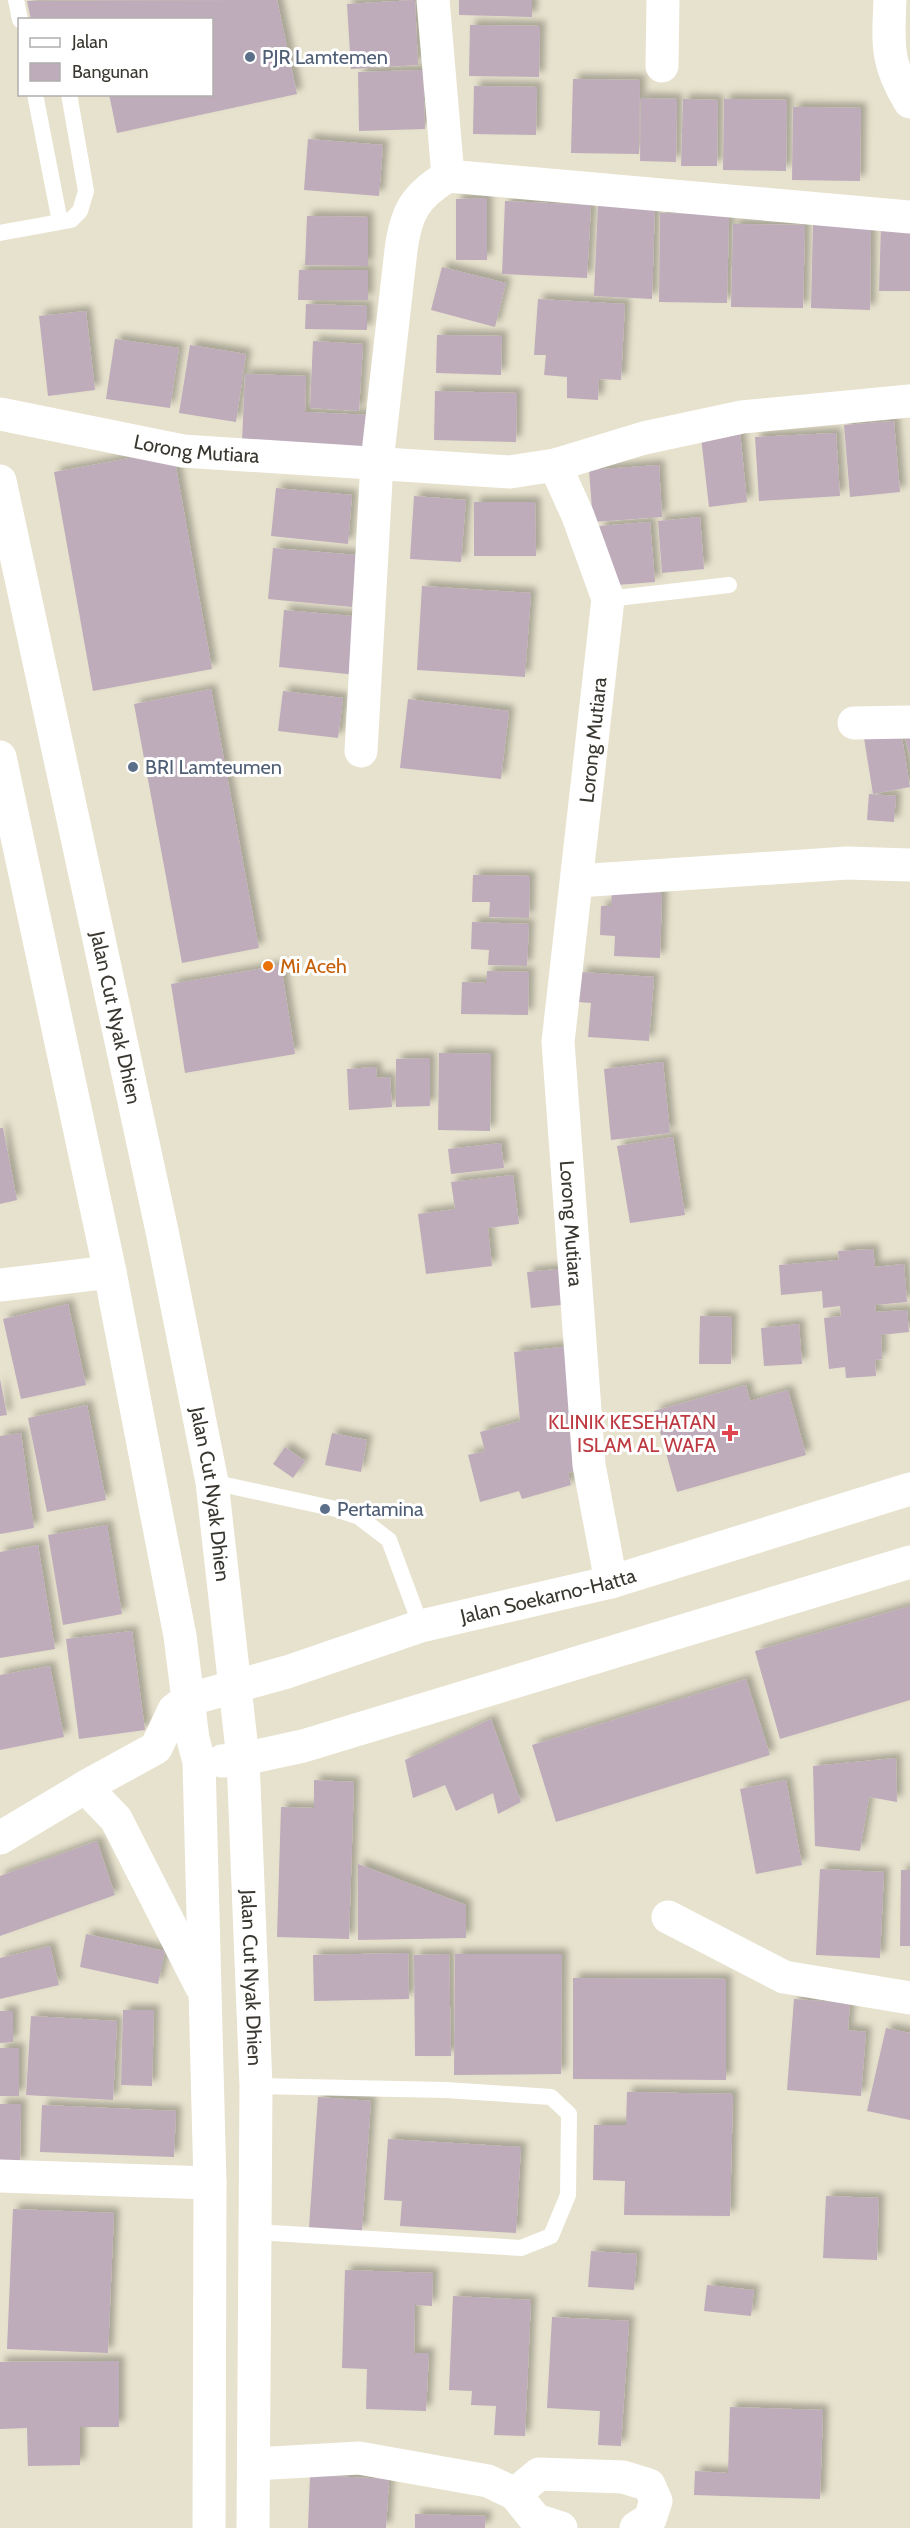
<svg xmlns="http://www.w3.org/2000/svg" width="910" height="2528" viewBox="0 0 910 2528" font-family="Cabin,sans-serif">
	<defs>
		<filter id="shadow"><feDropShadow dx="5.5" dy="-5.5" stdDeviation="3" flood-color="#0004"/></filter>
	</defs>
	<rect width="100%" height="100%" fill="#e7e2cd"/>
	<path fill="#beacbb" filter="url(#shadow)" d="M277 0 297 94 117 133 109 94H212V20H31L27 1Z
		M415 0 418 65 351 69 347 4Z
		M459 0H532V17L459 15Z
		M470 25 540 26 539 77 469 76Z
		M423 70 425 129 359 131 358 72Z
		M573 79 640 80 639 154 571 153Z
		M474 86 537 87 536 135 473 134Z
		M641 98 677 99 676 162 640 161Z
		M683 99 718 100 717 166H681Z
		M724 99 787 100 786 171 723 170Z
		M793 107 861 108 860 181 792 180Z
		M308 139 383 145 379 196 304 190Z
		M487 198V260H456V199Z
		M505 201 591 205 587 278 502 274Z
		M598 203 655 204 652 299 594 296Z
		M660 213 729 215 727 303 659 302Z
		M307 216 368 217V266L305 265Z
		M733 224 805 225 803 308 731 307Z
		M813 224 871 225 870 310 811 308Z
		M881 224H910V291H879Z
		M442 267 506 283 495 327 431 310Z
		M299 270H368V300H298Z
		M538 299 625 304 621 380 599 379 598 400 567 398V377L544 375 546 355H534Z
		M306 304 367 306V330L305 329Z
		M86 311 95 390 48 396 39 316Z
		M437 335 502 336 501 375 436 373Z
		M115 339 179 348 170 408 106 399Z
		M313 341 363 344 359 411 310 408Z
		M190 345 246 354 236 422 179 413Z
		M245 374 306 376 305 412 371 415 370 448 242 442Z
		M435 391 517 393 516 442 434 440Z
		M894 421 900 492 850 497 844 425Z
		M740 432 747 502 709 507 701 437Z
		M836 433 840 496 759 501 755 437Z
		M173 450 212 669 93 691 54 472Z
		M659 465 662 517 593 522 589 470Z
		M276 488 352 495 348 544 271 536Z
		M414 496 466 500 461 562 410 559Z
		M474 502H535L536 556H474Z
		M700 517 704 569 662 573 658 521Z
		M650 522 655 582 604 586 599 526Z
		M273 548 357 555 352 607 268 599Z
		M422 586 531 593 525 677 417 670Z
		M284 610 363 617 357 675 279 667Z
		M211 689 259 948 182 963 134 704Z
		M283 691 343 698 338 738 278 731Z
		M408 699 509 711 501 779 400 768Z
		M910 723V753H909L902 724Z
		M900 725 910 787 873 794 863 732Z
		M869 794 896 796 894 822 867 820Z
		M473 875 530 876 529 918 489 917 490 902H472Z
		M612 891 662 893 660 958 614 956 615 936 600 935 601 906H611Z
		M472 922 529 924 527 966 488 965 489 950 471 949Z
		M281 965 295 1054 185 1073 171 984Z
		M487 971 529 972 528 1015 461 1014 462 982 486 983Z
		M581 972 654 977 649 1041 588 1037 591 1003 578 1002Z
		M439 1053 491 1054 490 1131 438 1130Z
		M430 1058V1106L396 1107V1059Z
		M663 1062 670 1133 611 1140 604 1069Z
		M376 1067 377 1078 390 1077 392 1107 349 1110 347 1069Z
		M0 1128H3L17 1200 0 1204Z
		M673 1137 685 1215 630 1223 617 1146Z
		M501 1143 504 1168 451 1174 448 1149Z
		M513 1175 519 1224 488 1228 492 1266 426 1274 418 1214 455 1209 451 1182Z
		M873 1249 875 1267 904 1264 907 1302 875 1305 876 1312 907 1310 909 1332 881 1335 882 1359 875 1360 876 1376 846 1378 845 1367 829 1369 824 1318 841 1316 840 1306 823 1308 822 1291 781 1295 779 1265 839 1260 838 1251Z
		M568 1268 571 1304 531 1308 527 1272Z
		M68 1304 86 1385 21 1399 3 1319Z
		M700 1316 732 1317 731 1364H699Z
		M799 1324 802 1364 764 1366 761 1328Z
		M572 1346 584 1468 568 1473 571 1485 522 1499 519 1491 480 1502 468 1455 485 1451 480 1432 520 1421 514 1352Z
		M0 1379 7 1415 0 1416Z
		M746 1385 750 1401 788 1390 806 1455 677 1492 654 1411Z
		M87 1405 106 1500 47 1512 28 1418Z
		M21 1433 34 1528 0 1534V1436Z
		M332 1433 367 1440 361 1472 325 1465Z
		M285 1447 305 1461 293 1478 273 1464Z
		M107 1525 122 1614 63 1625 48 1535Z
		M38 1545 55 1649 0 1658V1552Z
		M910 1606V1700L780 1739 755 1651Z
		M132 1631 145 1730 79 1739 66 1639Z
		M50 1666 64 1737 0 1750V1675Z
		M746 1679 770 1755 556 1822 532 1745Z
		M491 1719 521 1802 498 1814 493 1793 456 1811 445 1785 413 1798 405 1760Z
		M896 1758 897 1802 869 1797 860 1851 815 1846 813 1766Z
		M314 1780 354 1782 349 1939 277 1937 281 1807 314 1808Z
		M786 1780 802 1865 756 1874 740 1789Z
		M97 1841 115 1895 0 1936V1876Z
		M358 1864 466 1905V1938L358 1940Z
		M820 1869 884 1872 880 1958 816 1955Z
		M901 1870H910V1946H900Z
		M86 1934 165 1951 158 1984 80 1967Z
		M50 1946 59 1985 0 1999V1958Z
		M408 1953 409 1999 314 2001 313 1955Z
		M449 1954 451 2056H415L414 1955Z
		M455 1954H562L561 2074 454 2075Z
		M573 1978 726 1979V2080L573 2079Z
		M794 1999 850 2003 848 2030 866 2032 861 2096 787 2090Z
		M123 2010H154L152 2086 121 2085Z
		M0 2011H13V2042L0 2043Z
		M31 2016 117 2021 113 2100 26 2095Z
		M886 2028 910 2033V2120L867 2111Z
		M0 2048H19V2096H0Z
		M627 2092 733 2094 730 2216 624 2215 625 2181 593 2180 594 2125H626Z
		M318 2097 371 2101 362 2231 309 2228Z
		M0 2104H21L20 2164H0Z
		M42 2105 176 2111 174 2157 40 2152Z
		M388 2139 521 2147 516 2233 400 2226 402 2201 384 2200Z
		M826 2196 879 2198 877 2260 823 2258Z
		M13 2209 114 2213 108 2353 7 2349Z
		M591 2251 637 2254 634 2290 588 2287Z
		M345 2270 433 2273 432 2306 415 2305 414 2353H429L426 2411 366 2409 367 2369 342 2368Z
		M707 2285 754 2290 751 2316 704 2311Z
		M453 2296 531 2300 525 2436 494 2435 496 2406 471 2405 472 2391 449 2390Z
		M552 2317 629 2321 621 2446 598 2445 600 2411 547 2408Z
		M119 2361V2427H80V2465L28 2466 27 2428 0 2429V2362Z
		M730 2407 823 2410 820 2499 694 2495 695 2471 728 2473Z
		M310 2475 389 2479 386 2528H308Z
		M415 2514 486 2516 485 2528H415Z"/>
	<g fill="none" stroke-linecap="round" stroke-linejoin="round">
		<path stroke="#fff" stroke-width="16" d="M16 0 20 20
			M35 94 60 222
			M0 233 71 220 80 211 86 191 69 94
			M608 599 729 585
			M212 1482 336 1509 359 1517 389 1540 421 1626
			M255 2232 521 2248 551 2236 568 2195 569 2114 551 2097 446 2090 256 2086"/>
		<g stroke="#fff" stroke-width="33">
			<path d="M890 0C888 45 886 63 910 102"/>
			<path d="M662 66 663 0"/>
			<path d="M448 176 910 217"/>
			<path id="s1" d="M0 414 183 451 510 472 555 465 578 516 608 599 558 1042 589 1465 611 1582"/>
			<path d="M555 465 644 438 742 417 910 401"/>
			<path d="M854 723 910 722"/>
			<path d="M361 751 377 462 401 250C406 212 415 196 448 176L433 0"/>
			<path d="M577 881 847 863 910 865"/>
			<path d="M0 1285 110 1272"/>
			<path d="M668 1917 784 1977 910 1998"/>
			<path d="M0 2176 210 2183"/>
			<path d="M254 2464 359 2458 488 2481 515 2494 536 2520 561 2528"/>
			<path d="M515 2494 539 2474 623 2477 649 2485 656 2501 650 2519 636 2528"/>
		</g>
		<path stroke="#fff" stroke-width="33" d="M0 1838 92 1783 156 1748 174 1710 187 1700"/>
		<g stroke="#fff" stroke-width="33">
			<path id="s2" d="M0 481 162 1231 212 1482 243 1759 256 2086 253 2528"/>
			<path d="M0 757 110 1272 180 1636 193 1739 199 1762 210 2183 209 2528"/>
			<path id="s3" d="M187 1700 287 1672 421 1626 611 1582 910 1489"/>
			<path d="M222 1761 243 1759 303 1746 910 1562"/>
			<path d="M85 1787 116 1819 201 1986"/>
		</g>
	</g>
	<g fill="#5c6f8a" stroke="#fff" stroke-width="2">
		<circle cx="250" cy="57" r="6"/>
		<circle cx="133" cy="767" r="6"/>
		<circle cx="325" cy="1509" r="6"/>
	</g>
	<circle fill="#e8710a" stroke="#fff" stroke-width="2" cx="268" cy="966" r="6"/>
	<path fill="#e0444e" stroke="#fff" stroke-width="2" d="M727 1424h6v6h6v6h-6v6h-6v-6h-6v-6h6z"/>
	<g text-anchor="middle" stroke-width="6" stroke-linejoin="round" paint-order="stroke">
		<g font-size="20" fill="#4e5e75" stroke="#fff" text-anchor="start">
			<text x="262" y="64">PJR Lamtemen</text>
			<text x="145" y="774">BRI Lamteumen</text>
			<text x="337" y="1516">Pertamina</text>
		</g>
		<g font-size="20" fill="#39372f" stroke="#fff">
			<text dy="7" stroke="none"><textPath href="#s1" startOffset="200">Lorong Mutiara</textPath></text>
			<text transform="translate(593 740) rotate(-84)" y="7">Lorong Mutiara</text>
			<text dy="7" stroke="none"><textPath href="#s2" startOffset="549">Jalan Cut Nyak Dhien</textPath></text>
			<text dy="7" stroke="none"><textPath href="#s1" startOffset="1332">Lorong Mutiara</textPath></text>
			<text dy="7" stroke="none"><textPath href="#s2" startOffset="1035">Jalan Cut Nyak Dhien</textPath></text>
			<text dy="7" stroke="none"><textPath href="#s3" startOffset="376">Jalan Soekarno-Hatta</textPath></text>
			<text dy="7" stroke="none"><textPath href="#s2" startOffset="1521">Jalan Cut Nyak Dhien</textPath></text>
		</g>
		<g font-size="20" fill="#c56008" stroke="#fff" text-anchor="start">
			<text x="280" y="973">Mi Aceh</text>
		</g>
		<g font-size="20" fill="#be3a42" stroke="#fff" text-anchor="end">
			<text x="716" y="1429">KLINIK KESEHATAN<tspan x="716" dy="23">ISLAM AL WAFA</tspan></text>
		</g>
	</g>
	<rect x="18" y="18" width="195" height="78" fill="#ffffff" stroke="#b0afac" stroke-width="1.5"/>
	<rect x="30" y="38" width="30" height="9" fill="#ffffff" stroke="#b0afac" stroke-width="1.5"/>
	<text x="72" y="48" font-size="18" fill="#39372f">Jalan</text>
	<rect x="30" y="63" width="30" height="18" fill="#beacbb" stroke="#b0afac" stroke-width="1.5"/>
	<text x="72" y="78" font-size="18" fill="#39372f">Bangunan</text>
</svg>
